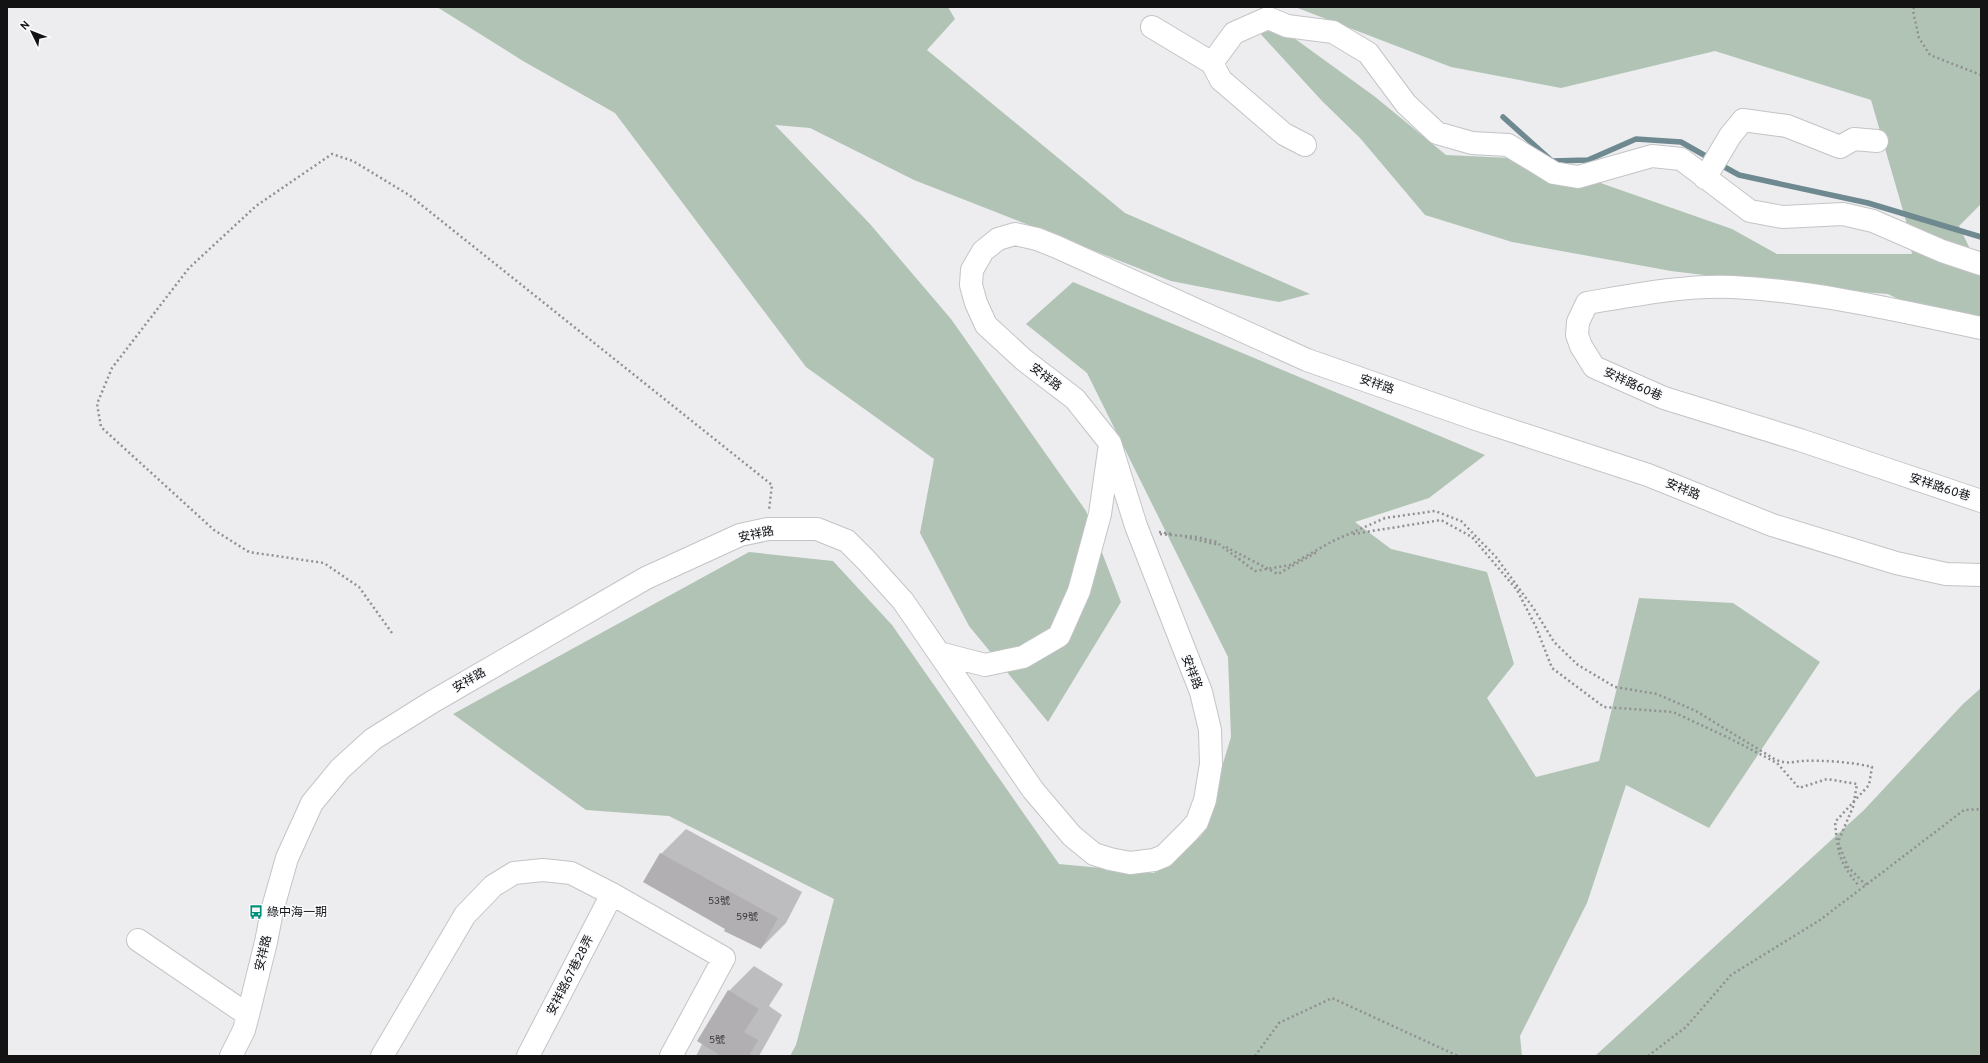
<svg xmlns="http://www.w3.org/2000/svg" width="1988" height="1063" viewBox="0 0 1988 1063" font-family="Overpass,'Noto Sans TC',sans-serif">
	<rect width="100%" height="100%" fill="#ededf0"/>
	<path fill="#b1c3b4" d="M437 7H948L955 19 927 50 1125 213 1310 294 1279 302 1171 281 914 180 810 128 775 125 870 224 951 319 1086 511 1121 602 1048 722 969 626 920 533 934 459 806 367 615 113 523 61Z
		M1295 7H1981V204L1959 226 1981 272V333L1938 319 1888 294 1810 288 1671 271 1512 242 1425 215 1360 138 1322 101 1257 30 1287 33 1374 96 1446 155 1532 159 1732 229 1777 254H1912L1906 221 1871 100 1715 51 1561 88 1451 67Z
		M1073 282 1485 455 1429 498 1355 522 1391 549 1487 572 1514 664 1487 698 1536 777 1599 761 1639 598 1733 603 1820 662 1709 828 1626 785 1587 903 1520 1036 1522 1056H790L796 1045 834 899 669 816 586 810 453 714 749 552 833 561 892 625 1059 864 1154 873 1201 836 1231 737 1228 657 1087 373 1026 324Z
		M1981 688V1056H1595L1864 810 1963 704Z"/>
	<path fill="#0003" d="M686 829 802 892 786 923 761 948 727 928 661 854Z
		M754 966 783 984 769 1006 782 1015 759 1056H696L729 991Z"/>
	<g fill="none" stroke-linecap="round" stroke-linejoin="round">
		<path stroke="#6f8991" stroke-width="5.5" d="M1503 117 1552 161 1588 160 1636 139 1681 142 1711 159
			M1719 164 1739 175 1868 203 1981 237"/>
	</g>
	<path fill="#b1afb1" d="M660 853 778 918 761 949 724 931 725 929 643 882Z
		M728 990 759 1009 744 1032 758 1040 749 1056H721L697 1041Z"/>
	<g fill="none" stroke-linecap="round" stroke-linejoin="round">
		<defs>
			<path id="minor" d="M1152 27 1212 63
				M1305 145 1284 134 1221 80 1212 63 1234 33 1268 18 1287 26 1333 32 1368 53 1406 104 1437 133 1472 143 1508 145 1554 173 1578 177 1652 156 1681 159 1750 211 1783 217 1843 214 1873 221 1942 251 1981 264
				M1705 178 1730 136 1743 120 1787 126 1840 147 1854 139 1877 141
				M1981 328C1899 311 1817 291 1732 287 1684 285 1635 295 1587 303L1578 322 1577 335 1581 346 1594 367 1664 398 1800 440 1981 501
				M939 653 985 665 1023 657 1059 636 1079 591 1100 514 1109 451
				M138 940 248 1015
				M231 1056 244 1030 248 1015 266 942 272 911 287 858 312 803 340 769 373 739 432 702 646 578 740 535 768 529H817L847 541 866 560 903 601 1033 790 1072 836 1094 854 1110 859 1130 863 1154 860 1164 856 1188 832 1197 822 1205 800 1211 764 1210 730 1201 692 1136 526 1110 443 1075 399 1024 360 986 325 976 303 971 285 972 270 983 251 998 239 1015 234 1037 239 1057 247 1307 360 1476 419 1648 475 1772 525 1896 563 1946 574 1981 575
				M382 1056 465 915 493 886 514 873 543 870 571 873 612 894 724 958 671 1056
				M528 1056 612 894"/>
		</defs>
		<use href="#minor" stroke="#c3c4c6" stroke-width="24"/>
		<path stroke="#909092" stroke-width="2.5" stroke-dasharray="2 3" stroke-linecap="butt" d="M1914 7 1913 11 1919 38 1930 55 1981 75
			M1159 532 1172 534
			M1160 534 1197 537 1216 542 1255 571 1290 565 1333 541 1385 518 1435 511 1461 521 1496 557 1534 609 1554 642 1578 665 1615 687 1657 694 1696 711 1776 760C1788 764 1790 762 1803 761 1823 760 1852 762 1872 767L1869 785 1835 822C1838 853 1838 861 1859 886
			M1353 534 1441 520 1472 537 1517 590 1536 627 1552 668 1604 707 1673 712 1729 738 1777 763 1799 788 1827 779 1857 784 1853 807 1838 842 1848 867 1866 885
			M1185 537 1219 545
			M1226 547 1278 574 1317 552
			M392 633 359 587 324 563 249 552 214 530 101 427 97 404 112 368 189 268 256 206 332 154 353 161 409 195 772 485 769 510
			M1255 1056 1279 1023 1332 998 1458 1056
			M1648 1056 1686 1027 1731 975 1820 920 1964 810 1981 809"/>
		<use href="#minor" stroke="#fff" stroke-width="22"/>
	</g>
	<defs>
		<symbol id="bus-bare" viewBox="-9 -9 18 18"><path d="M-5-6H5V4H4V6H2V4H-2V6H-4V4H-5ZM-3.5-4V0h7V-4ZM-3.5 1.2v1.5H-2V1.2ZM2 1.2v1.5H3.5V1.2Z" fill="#008f79" stroke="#fafbfe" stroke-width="2.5" paint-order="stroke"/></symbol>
	</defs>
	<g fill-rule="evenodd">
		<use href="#bus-bare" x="246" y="902" width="20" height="20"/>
	</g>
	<g text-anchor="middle" stroke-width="3" stroke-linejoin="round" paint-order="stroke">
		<g font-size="10" fill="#3a3a3b">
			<text x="719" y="904">53號</text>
			<text x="747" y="920">59號</text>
			<text x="717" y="1043">5號</text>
		</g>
		<g font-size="12" fill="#131314" stroke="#fafbfe">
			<text transform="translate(1046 377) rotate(38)" y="4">安祥路</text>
			<text transform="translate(1377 384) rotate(19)" y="4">安祥路</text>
			<text transform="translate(1633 384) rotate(24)" y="4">安祥路60巷</text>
			<text transform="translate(1940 487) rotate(18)" y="4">安祥路60巷</text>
			<text transform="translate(1683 489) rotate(22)" y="4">安祥路</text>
			<text transform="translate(756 534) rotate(-12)" y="4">安祥路</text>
			<text transform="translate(1192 672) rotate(69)" y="4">安祥路</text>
			<text transform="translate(469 680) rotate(-30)" y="4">安祥路</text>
			<text transform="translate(263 953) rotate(-77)" y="4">安祥路</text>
			<text transform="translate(570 975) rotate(-63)" y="4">安祥路67巷28弄</text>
		</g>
		<g font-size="12" fill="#131314" stroke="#fafbfe" text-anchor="start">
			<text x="267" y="916">綠中海一期</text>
		</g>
	</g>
	<rect width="1988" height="1063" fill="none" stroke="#131314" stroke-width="16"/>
	<g transform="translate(32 32) rotate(313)" stroke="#fafbfe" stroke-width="3" paint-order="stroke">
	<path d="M0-3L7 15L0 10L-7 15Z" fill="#131314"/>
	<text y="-6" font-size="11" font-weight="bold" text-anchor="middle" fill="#131314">N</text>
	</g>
</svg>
